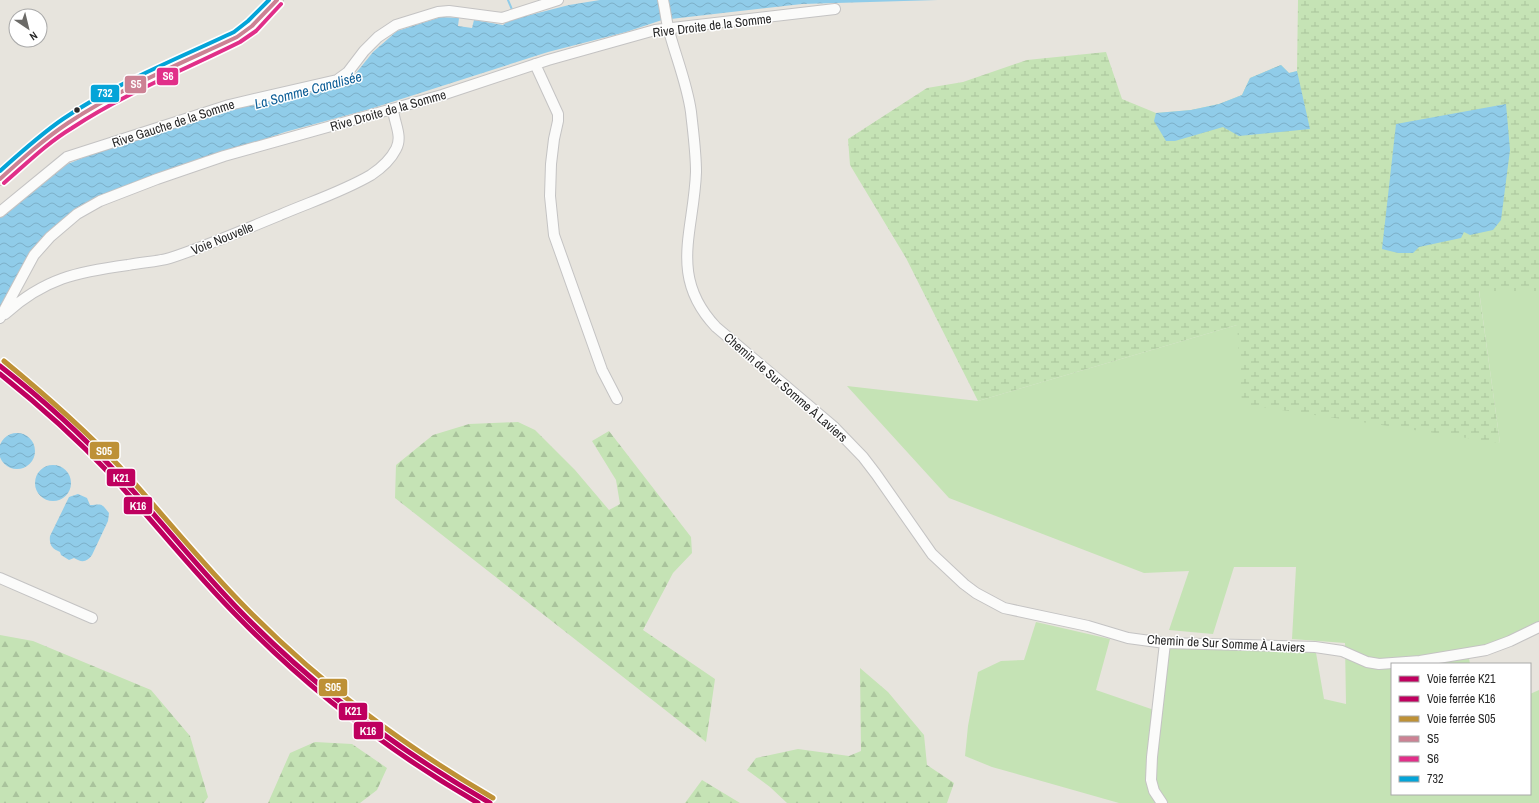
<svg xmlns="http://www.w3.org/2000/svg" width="1539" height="803" viewBox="0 0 1539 803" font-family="'Archivo Narrow',sans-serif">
	<defs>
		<pattern id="forest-firs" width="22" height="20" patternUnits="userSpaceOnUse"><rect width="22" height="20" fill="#c5e3b5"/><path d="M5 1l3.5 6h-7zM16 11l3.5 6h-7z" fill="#a9c39c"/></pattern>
		<pattern id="wetland-marsh" width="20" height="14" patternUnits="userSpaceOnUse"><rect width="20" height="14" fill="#c5e3b5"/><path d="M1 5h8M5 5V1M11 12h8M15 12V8" fill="none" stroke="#a9c39c"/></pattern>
		<pattern id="water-waves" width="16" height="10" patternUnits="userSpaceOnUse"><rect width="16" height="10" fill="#90cce9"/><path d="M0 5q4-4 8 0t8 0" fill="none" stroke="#7cafc8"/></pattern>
	</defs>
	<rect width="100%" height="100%" fill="#e7e4dd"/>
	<path fill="#c5e3b5" d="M1479 290 1539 291V627L1468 653 1470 664H1392V794H1530V694L1539 690V803H1119L992 767 965 756 968 726 978 672 1001 661 1024 660 1036 622 1110 639 1096 690 1157 711 1165 643 1315 647 1324 699 1346 704 1345 643 1292 639 1296 567H1234L1213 634 1169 630 1189 571 1144 573 949 498 847 386 978 401 1237 325 1500 443Z"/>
	<path fill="url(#forest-firs)" d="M518 422 535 430 575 470 609 510 620 504 616 480 592 441 609 431 691 537 692 553 673 573 643 630 715 679 706 742 395 498 396 465 433 435 469 424Z
		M0 635 33 641 151 690 190 736 208 797 204 803H0Z
		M860 668 888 692 924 735 927 765 954 783 947 803H787L770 787 747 770 756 758 798 749 849 756 861 751Z
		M315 742 352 744 387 768 377 790 360 803H268L290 753Z
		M702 780 740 803H685Z"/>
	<path fill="url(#wetland-marsh)" d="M1298 0H1539V291H1479L1500 443 1242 404 1237 325 978 401 906 258 850 165 848 139 927 88 963 82 1027 60 1106 52 1122 99 1156 113 1191 110 1219 104 1242 95 1250 78 1281 65 1289 73 1297 71Z"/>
	<path fill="url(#water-waves)" d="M600 0H938L802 4 662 20 626 32 548 52 370 109 285 132 98 198 49 233 0 308V218L8 207 63 166 104 149 171 129 248 103 337 88 352 78 373 52 397 31 441 17 459 18 458 26 472 28 474 20 503 25 510 19 524 14 526 16 569 5Z
		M1281 65 1289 73 1297 71 1310 129 1239 136 1223 127 1175 141H1166L1154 121 1156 113 1191 110 1219 104 1242 95 1250 78Z
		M1506 104 1510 150 1501 220 1493 230 1470 235 1464 232 1461 238 1419 247 1413 253H1398L1382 249 1396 124Z
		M-1 451a18 18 0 1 1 36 0a18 18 0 1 1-36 0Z
		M35 483a18 18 0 1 1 36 0a18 18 0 1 1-36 0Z
		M78 494 87 498 90 505C103 504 101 503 109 513L108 521 92 555C87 562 82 563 74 558L69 560 61 555 60 552C52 549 49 545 50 536L69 497Z"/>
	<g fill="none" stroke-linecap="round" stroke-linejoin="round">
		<path stroke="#90cce9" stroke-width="2" d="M508 0 513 12"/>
		<defs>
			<path id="minor" d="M663 0C665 9 666 18 668 27 675 55 687 83 691 112 693 131 696 152 696 172 694 232 668 276 716 327L833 426 863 457 876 474 932 554 964 584 976 593 1004 608 1088 626 1128 638 1165 643 1315 647 1342 651 1367 662 1379 664 1420 661 1486 650 1510 641 1539 627
				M535 64 558 114V121L554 139 551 164 550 196 554 235 602 370 617 399
				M0 212 67 157 229 105 337 80 348 72 364 51 378 37 396 25 438 12 449 11 502 18 558 0
				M5 314C45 278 77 272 128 265 142 262 157 262 170 258 207 246 243 230 280 215 310 202 342 192 371 175 380 169 391 159 396 149 403 136 394 123 393 109
				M0 318 34 255 50 237 77 214 100 201 157 179 224 156 442 95 548 60 655 30 835 9
				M0 578 92 618
				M1162 803 1154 791 1151 780 1152 757 1165 643"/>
			<path id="major" d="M0 179C22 159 44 139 68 123 121 88 180 65 237 37L252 26 277 0"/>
		</defs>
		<use href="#minor" stroke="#c4c3c3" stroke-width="12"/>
		<use href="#major" stroke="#c3c2c0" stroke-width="14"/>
		<use href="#minor" stroke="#fbfbfa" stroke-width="10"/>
		<use href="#major" stroke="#e6e2d2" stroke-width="12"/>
		<defs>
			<path id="bus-1" d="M0 179C22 159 44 139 68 123 121 88 180 64 237 37L252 26 277 0"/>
			<path id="bus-2" d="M4 183C26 164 47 143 72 128 125 93 184 70 240 42L256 31 281 4"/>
			<path id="bus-3" d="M0 171C20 153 41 134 63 119 116 83 177 59 234 32L248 21 269 0"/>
		</defs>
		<use href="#bus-1" stroke="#fff" stroke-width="7"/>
		<use href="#bus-2" stroke="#fff" stroke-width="7"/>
		<use href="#bus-3" stroke="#fff" stroke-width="7"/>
		<use href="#bus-1" stroke="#cc8294" stroke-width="4"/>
		<use href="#bus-2" stroke="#e12f89" stroke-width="4"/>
		<use href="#bus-3" stroke="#04a4d8" stroke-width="4"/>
		<defs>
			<path id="rail-1" d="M0 366C41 398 80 433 115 471 158 517 197 567 241 612 315 688 398 750 490 803"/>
			<path id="rail-2" d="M0 374C39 405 76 438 110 474 153 521 193 572 238 617 309 690 390 752 478 803"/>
			<path id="rail-3" d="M4 361C44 394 83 428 119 466 162 513 202 564 247 609 322 685 401 744 493 798"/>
		</defs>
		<use href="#rail-1" stroke="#fff" stroke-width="8"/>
		<use href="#rail-2" stroke="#fff" stroke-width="8"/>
		<use href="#rail-3" stroke="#fff" stroke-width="8"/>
		<use href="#rail-1" stroke="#bf005f" stroke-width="5"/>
		<use href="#rail-2" stroke="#bf005f" stroke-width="5"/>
		<use href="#rail-3" stroke="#be9136" stroke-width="5"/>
	</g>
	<circle fill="#282828" stroke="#fff" stroke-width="1.5" cx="77" cy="110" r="3.5"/>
	<g text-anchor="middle" stroke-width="3" stroke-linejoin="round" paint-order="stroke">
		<g font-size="13" fill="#282828" stroke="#fff">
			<text transform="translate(712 25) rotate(-7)" y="5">Rive Droite de la Somme</text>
			<text transform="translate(388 110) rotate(-16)" y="5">Rive Droite de la Somme</text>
			<text transform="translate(173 123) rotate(-18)" y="5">Rive Gauche de la Somme</text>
			<text transform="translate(222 238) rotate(-22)" y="5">Voie Nouvelle</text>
			<text transform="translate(786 387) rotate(41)" y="5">Chemin de Sur Somme À Laviers</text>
			<text transform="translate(1226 643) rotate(3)" y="5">Chemin de Sur Somme À Laviers</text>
		</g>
		<g font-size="14" font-style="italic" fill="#0d5e97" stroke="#fff">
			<text transform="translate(308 90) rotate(-15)" y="5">La Somme Canalisée</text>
		</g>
	</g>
	<g stroke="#fff" stroke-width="1.5">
		<rect x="156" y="67" width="23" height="19" rx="4" fill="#e12f89"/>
		<rect x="124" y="75" width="23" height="19" rx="4" fill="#cc8294"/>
		<rect x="90" y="84" width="30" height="19" rx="4" fill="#04a4d8"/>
		<rect x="89" y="441" width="31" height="19" rx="4" fill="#be9136"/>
		<rect x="106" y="468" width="30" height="19" rx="4" fill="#bf005f"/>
		<rect x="123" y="496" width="30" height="19" rx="4" fill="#bf005f"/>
		<rect x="318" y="678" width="30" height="19" rx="4" fill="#be9136"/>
		<rect x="338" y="702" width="30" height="19" rx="4" fill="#bf005f"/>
		<rect x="353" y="721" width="31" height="19" rx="4" fill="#bf005f"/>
	</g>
	<g font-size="11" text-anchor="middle" font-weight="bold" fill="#fff">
		<text x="168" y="80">S6</text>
		<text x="136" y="88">S5</text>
		<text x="105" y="97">732</text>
		<text x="104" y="455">S05</text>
		<text x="121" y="482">K21</text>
		<text x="138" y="510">K16</text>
		<text x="333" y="691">S05</text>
		<text x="353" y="715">K21</text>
		<text x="368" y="735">K16</text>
	</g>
	<rect x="1391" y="663" width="140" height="132" fill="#ffffff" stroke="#a9a9a9"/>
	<rect x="1399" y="676" width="20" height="6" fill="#bf005f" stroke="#a9a9a9"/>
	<text x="1427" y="683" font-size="12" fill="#282828">Voie ferrée K21</text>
	<rect x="1399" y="696" width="20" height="6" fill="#bf005f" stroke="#a9a9a9"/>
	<text x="1427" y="703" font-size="12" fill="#282828">Voie ferrée K16</text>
	<rect x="1399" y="716" width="20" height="6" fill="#be9136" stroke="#a9a9a9"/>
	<text x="1427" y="723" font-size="12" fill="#282828">Voie ferrée S05</text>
	<rect x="1399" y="736" width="20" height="6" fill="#cc8294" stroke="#a9a9a9"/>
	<text x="1427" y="743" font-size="12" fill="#282828">S5</text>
	<rect x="1399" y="756" width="20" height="6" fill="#e12f89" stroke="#a9a9a9"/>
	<text x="1427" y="763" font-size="12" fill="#282828">S6</text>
	<rect x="1399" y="776" width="20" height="6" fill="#04a4d8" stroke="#a9a9a9"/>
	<text x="1427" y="783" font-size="12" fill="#282828">732</text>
	<g transform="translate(28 28) rotate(145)"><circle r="19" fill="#ffffff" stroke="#a9a9a9"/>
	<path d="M0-3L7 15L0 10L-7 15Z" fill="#6b6a67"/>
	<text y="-6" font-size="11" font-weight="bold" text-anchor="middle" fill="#282828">N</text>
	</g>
</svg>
